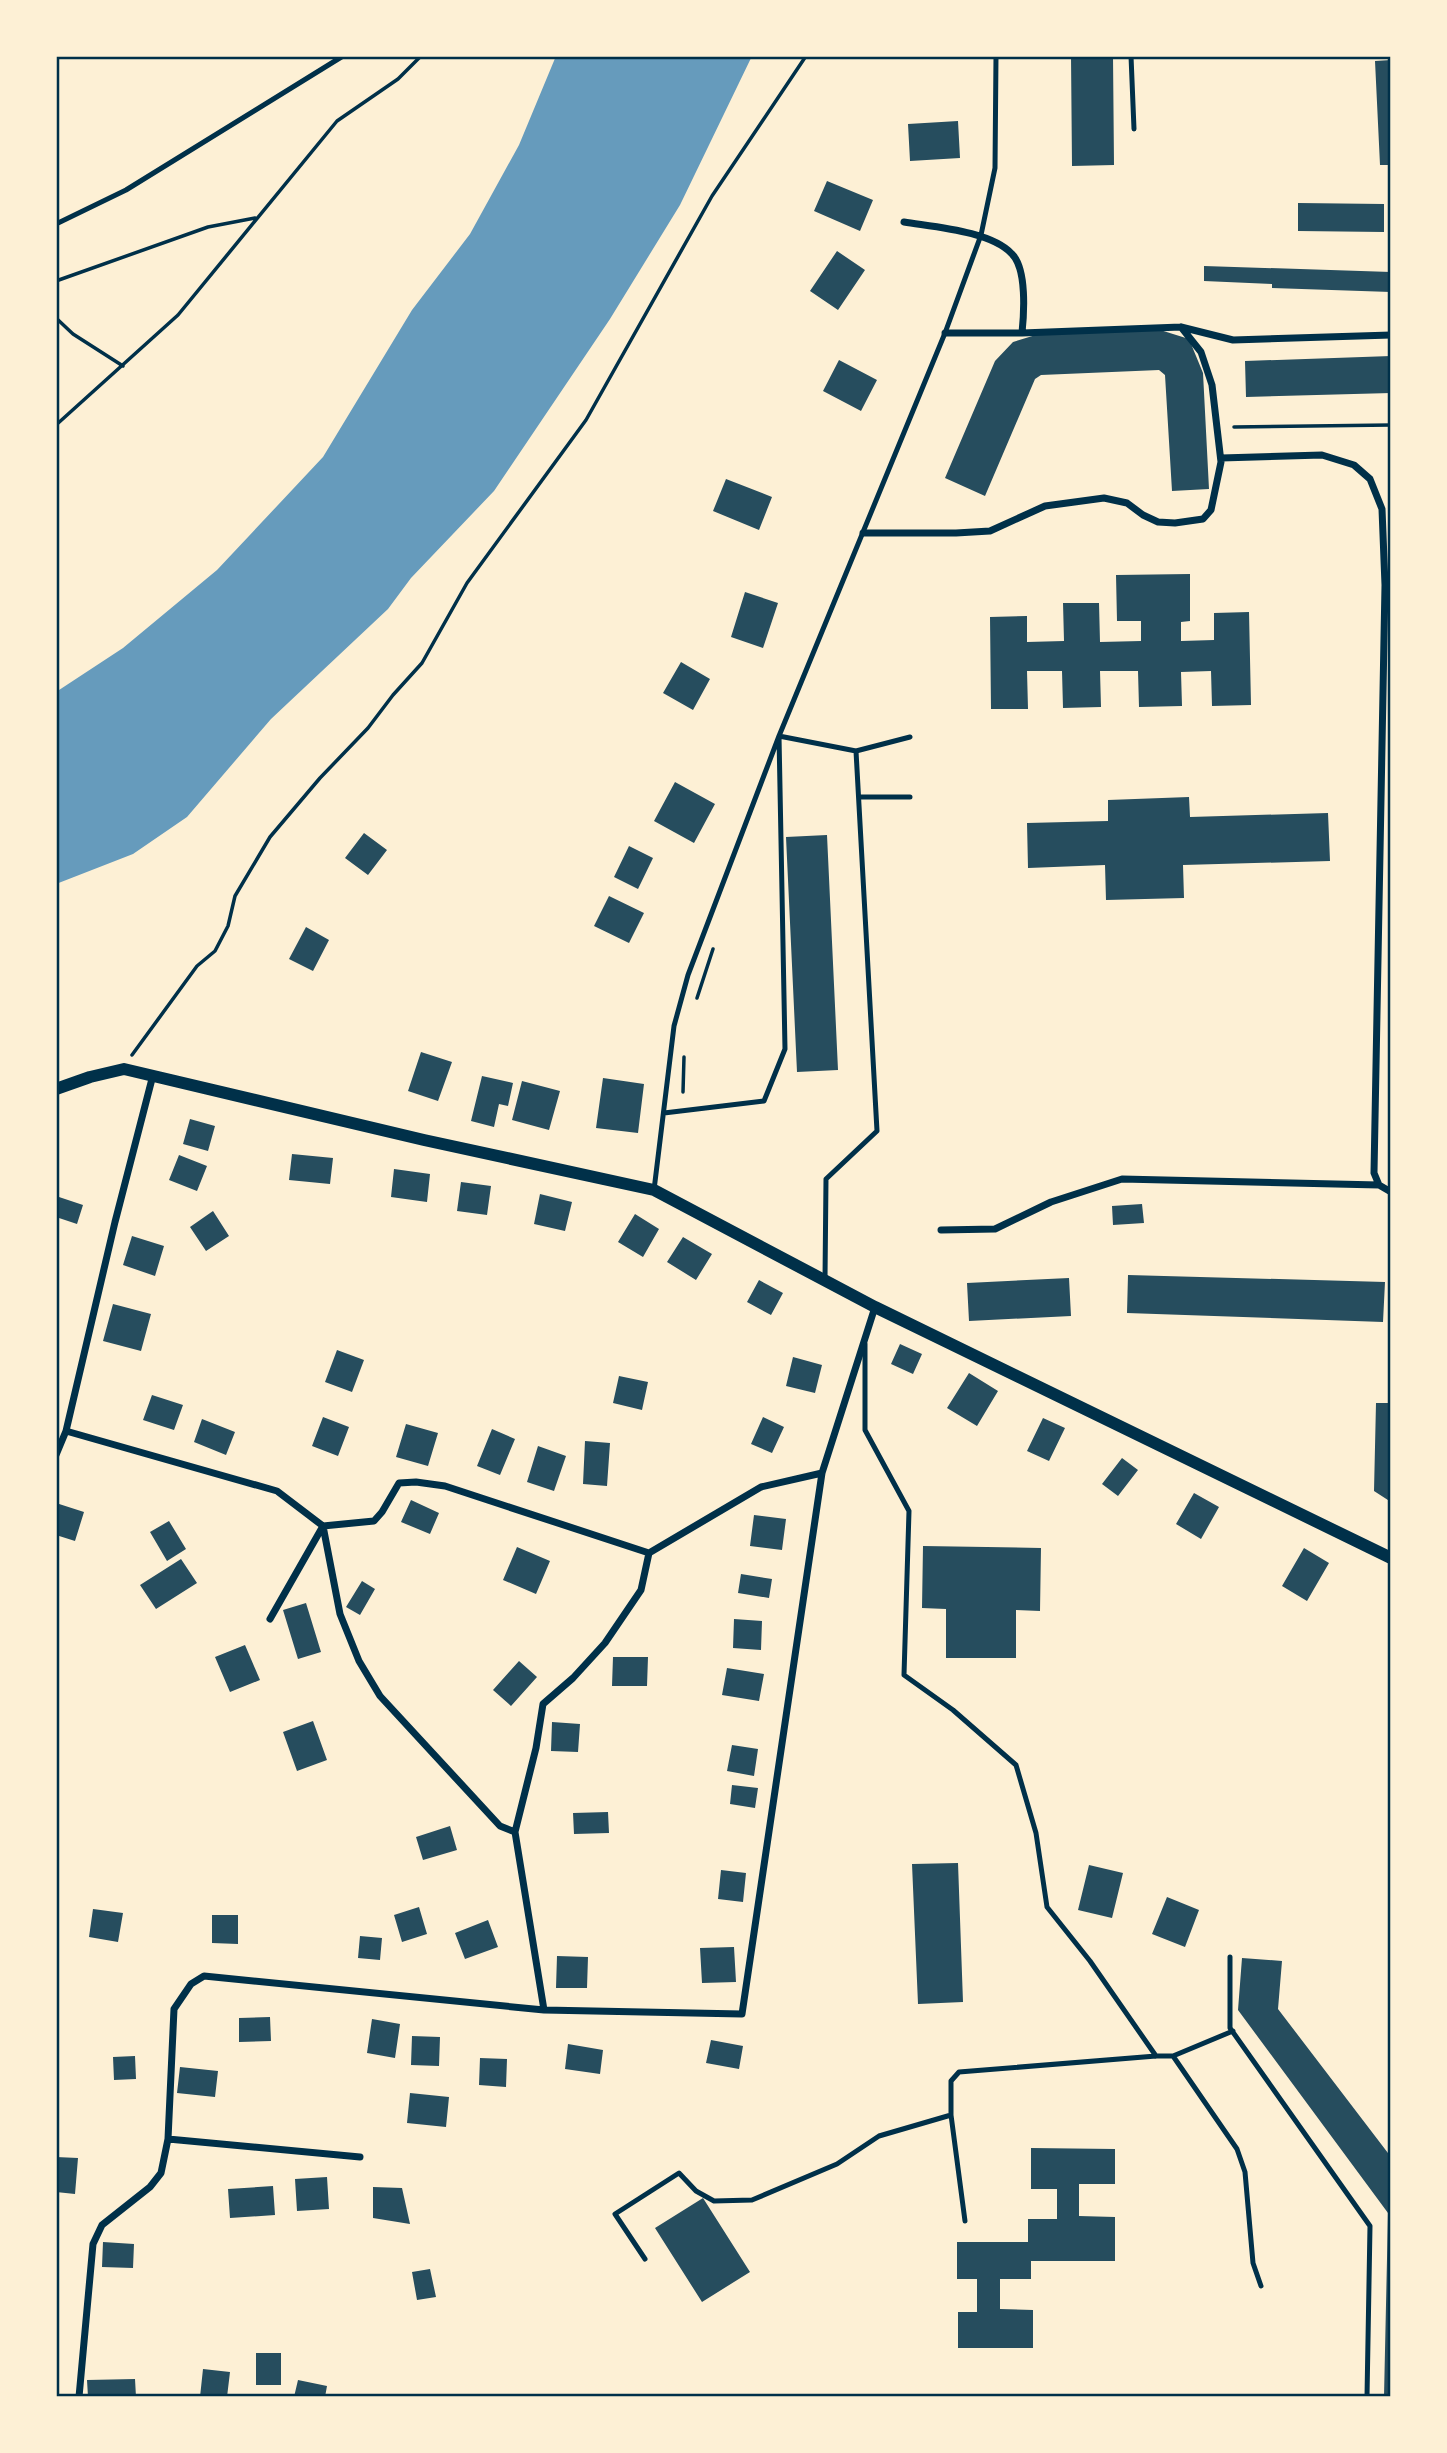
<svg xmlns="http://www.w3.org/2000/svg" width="1447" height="2453" viewBox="0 0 1447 2453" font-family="Ubuntu,sans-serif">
	<rect width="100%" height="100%" fill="#fdf0d5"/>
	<path fill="#669bbc" d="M556 56H752L680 205 610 319 494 491 411 578 388 609 271 719 187 817 133 854 56 884V692L123 648 217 570 323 457 412 310 470 234 519 145Z"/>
	<path fill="#264d5e" d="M1071 56H1113L1114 165 1072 166Z
		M1391 60V165H1380L1375 61Z
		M958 121 960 158 910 161 908 124Z
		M827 181 873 200 860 231 814 211Z
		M1298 203 1384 204V232L1298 231Z
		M837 251 865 270 838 310 810 291Z
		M1204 266 1391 272V292L1272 288V284L1204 281Z
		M1157 329 1189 339 1203 373 1209 489 1172 491 1165 375 1159 370 1041 375 1035 379 985 496 945 478 995 361 1013 342 1039 334Z
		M1391 356V393L1246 397 1245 361Z
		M839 360 877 380 861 411 823 391Z
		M726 479 772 497 759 530 713 511Z
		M1190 574V621L1181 622V641L1214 640V613L1249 612 1251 705 1212 706 1211 671 1181 672 1182 706 1139 707 1138 671H1100L1101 707 1063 708 1062 671H1027L1028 709H991L990 617 1027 616V642L1064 641 1063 603H1099L1100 642 1141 641V621H1117L1116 575Z
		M745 592 778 603 763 648 731 637Z
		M681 662 710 679 693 710 663 693Z
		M675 782 715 804 694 843 654 821Z
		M1189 797 1190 817 1328 813 1330 861 1183 865 1184 898 1106 900 1105 865 1028 868 1027 823 1108 821V800Z
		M364 833 387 850 368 875 345 858Z
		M827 835 838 1070 797 1072 786 837Z
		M629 846 653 858 638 889 614 877Z
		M609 896 644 913 629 943 594 926Z
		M306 927 329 940 313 971 289 959Z
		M421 1052 452 1062 438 1101 408 1091Z
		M482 1076 513 1083 508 1106 499 1104 494 1127 471 1121Z
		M603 1078 644 1084 638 1133 596 1128Z
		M522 1081 560 1091 549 1130 512 1120Z
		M190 1119 215 1126 208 1151 183 1144Z
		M292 1154 333 1158 330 1184 289 1180Z
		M179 1155 207 1166 197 1191 169 1180Z
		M394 1169 430 1174 427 1202 391 1197Z
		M461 1182 491 1186 487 1215 457 1211Z
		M540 1194 572 1202 565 1231 534 1224Z
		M59 1197 83 1205 77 1224 56 1217Z
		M1142 1204 1144 1223 1113 1225 1112 1206Z
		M213 1211 229 1236 206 1251 190 1227Z
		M635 1214 659 1229 643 1257 618 1242Z
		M132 1236 164 1246 155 1276 123 1265Z
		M683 1237 712 1254 696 1280 667 1262Z
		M1128 1275 1385 1282 1383 1322 1127 1313Z
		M1069 1278 1071 1316 969 1321 967 1283Z
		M759 1280 783 1293 771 1315 747 1302Z
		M113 1304 151 1314 141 1351 103 1341Z
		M900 1344 922 1354 913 1374 891 1364Z
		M337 1350 364 1360 352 1392 325 1382Z
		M793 1357 822 1365 815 1393 786 1386Z
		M969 1373 998 1391 977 1426 947 1408Z
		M619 1376 648 1382 642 1410 613 1403Z
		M152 1395 183 1405 174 1430 143 1420Z
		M1376 1403H1391V1502L1374 1491Z
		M323 1417 349 1427 338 1456 312 1446Z
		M763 1417 784 1427 772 1453 751 1444Z
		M1043 1418 1065 1428 1049 1461 1027 1451Z
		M202 1419 235 1432 226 1455 194 1442Z
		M406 1424 438 1433 428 1466 396 1457Z
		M492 1429 515 1439 500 1475 477 1466Z
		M585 1441 610 1443 607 1486 583 1484Z
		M538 1446 566 1456 554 1491 527 1482Z
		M1122 1458 1138 1470 1118 1496 1102 1484Z
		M1194 1493 1219 1507 1201 1539 1176 1524Z
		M411 1500 439 1513 430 1534 401 1522Z
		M56 1503 84 1512 75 1541 56 1535Z
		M754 1515 786 1519 782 1550 750 1546Z
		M169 1521 186 1549 167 1561 150 1532Z
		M923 1546 1041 1548 1040 1611 1016 1610V1658H946V1609L922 1608Z
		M517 1547 550 1561 536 1594 503 1580Z
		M1304 1548 1329 1563 1307 1601 1282 1586Z
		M181 1559 197 1583 156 1609 140 1585Z
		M741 1574 772 1579 769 1598 738 1593Z
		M362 1581 375 1589 360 1615 346 1607Z
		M306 1603 321 1652 298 1659 283 1610Z
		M734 1619 762 1621 761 1650 733 1648Z
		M245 1645 260 1680 230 1692 215 1657Z
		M613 1657H648L647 1686H612Z
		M519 1661 537 1677 511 1706 493 1690Z
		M727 1668 764 1674 759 1701 722 1695Z
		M313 1721 327 1760 297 1771 283 1732Z
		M552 1722 580 1724 578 1752 551 1751Z
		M732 1745 758 1749 754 1776 727 1771Z
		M732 1785 758 1788 755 1808 730 1804Z
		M608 1812 609 1833 574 1834 573 1813Z
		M450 1826 457 1850 423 1860 416 1837Z
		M958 1863 963 2002 918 2004 912 1864Z
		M1089 1865 1123 1873 1112 1918 1078 1910Z
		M721 1870 746 1873 743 1902 718 1899Z
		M1167 1897 1199 1910 1185 1947 1152 1934Z
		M419 1907 427 1934 402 1942 394 1915Z
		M93 1909 123 1913 118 1942 89 1937Z
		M212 1915H238V1944L212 1943Z
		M488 1920 498 1947 465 1959 455 1933Z
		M360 1936 382 1938 380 1960 358 1958Z
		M734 1947 736 1982 702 1983 700 1948Z
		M557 1956 588 1957 587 1988H556Z
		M1242 1958 1282 1961 1278 2009 1391 2157V2397H1384L1388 2213 1238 2010Z
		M270 2017 271 2041 239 2042V2018Z
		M372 2019 400 2024 395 2058 367 2053Z
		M412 2036 440 2037 439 2066 411 2065Z
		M711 2040 743 2046 739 2069 706 2063Z
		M568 2044 603 2050 600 2074 565 2069Z
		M135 2056 136 2079 114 2080 113 2057Z
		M480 2058 507 2059 506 2087 479 2085Z
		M180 2067 218 2071 215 2097 177 2093Z
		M410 2093 449 2097 446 2127 407 2123Z
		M1031 2148 1115 2149V2184H1079V2216L1115 2217V2261H1031V2279H1000V2309L1033 2310V2348H958V2312H977V2279H957V2242H1028V2219H1057V2189H1031Z
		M56 2157 78 2158 75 2194 56 2192Z
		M327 2177 329 2209 297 2211 295 2179Z
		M273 2186 275 2215 230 2218 228 2189Z
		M373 2187 402 2188 410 2224 373 2218Z
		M703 2198 750 2272 702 2302 655 2228Z
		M103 2242 134 2244 133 2268 102 2267Z
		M430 2269 436 2297 417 2300 412 2272Z
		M256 2353H281V2385H256Z
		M203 2369 230 2372 227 2397H200Z
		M135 2379 136 2397H88L87 2380Z
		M298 2380 327 2386 325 2397H294Z"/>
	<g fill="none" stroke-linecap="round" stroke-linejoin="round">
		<path stroke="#003049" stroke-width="3.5" d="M56 281 208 227 255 218
			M56 318 73 334 123 366
			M56 425 178 315 337 121 398 79 421 56
			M1234 427 1391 425
			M697 998 713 949
			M132 1055 197 966 215 951 228 926 235 896 270 837 320 778 368 728 393 695 422 663 467 583 586 420 712 196 806 56
			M683 1092 684 1057"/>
		<path stroke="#003049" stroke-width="5" d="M1131 56 1134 129
			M56 224 126 190 343 56
			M859 797H910
			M664 1113 764 1101 785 1049 779 736 856 751 910 737
			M654 1190 674 1026 688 975 779 736 945 333 981 235 995 168 996 56
			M825 1279 826 1179 877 1131 856 751
			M865 1344V1430L909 1511 904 1675 953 1710 1016 1765 1036 1833 1047 1907 1090 1961 1156 2056
			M1230 1957V2028L1370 2226 1367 2397
			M1173 2056 1233 2031
			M951 2115V2081L959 2072 1156 2056H1173L1237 2149 1245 2172 1253 2263 1261 2286
			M645 2259 615 2214 679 2173 696 2191 714 2201 752 2200 837 2164 879 2136 951 2115 965 2221"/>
		<path stroke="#003049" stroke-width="7" d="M904 222C934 227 991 231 1012 254 1027 269 1024 314 1022 333
			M945 333H1022L1181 327 1233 340 1391 335
			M1221 458 1322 455 1354 465 1370 479 1382 509 1385 585 1374 1173 1379 1185 1391 1192
			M863 533H956L990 531 1045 506 1104 498 1127 503 1143 515 1158 522 1175 523 1203 519 1211 510 1221 462 1212 385 1201 352 1181 327
			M941 1230 995 1229 1051 1202 1122 1179 1379 1185
			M66 1431 277 1491 323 1526 340 1614 359 1661 380 1696 500 1826 515 1832
			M56 1455 66 1431 115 1222 153 1075
			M270 1619 323 1526 374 1521 382 1512 399 1483 416 1482 445 1486 649 1553
			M544 2010 515 1832 536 1748 543 1704 573 1678 605 1643 641 1590 649 1553 761 1487 822 1473
			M168 2139 360 2157
			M79 2397 93 2244 102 2225 150 2187 161 2173 168 2139 174 2009 191 1984 204 1976 544 2010 742 2014 822 1473 875 1307"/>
		<path stroke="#003049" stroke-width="12" d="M56 1089 90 1077 124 1069 424 1140 654 1190 875 1307 1391 1558"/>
	</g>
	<rect width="1447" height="2453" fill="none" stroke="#fdf0d5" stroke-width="116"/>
	<rect x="58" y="58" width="1331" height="2337" fill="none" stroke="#003049" stroke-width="2.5"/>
</svg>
